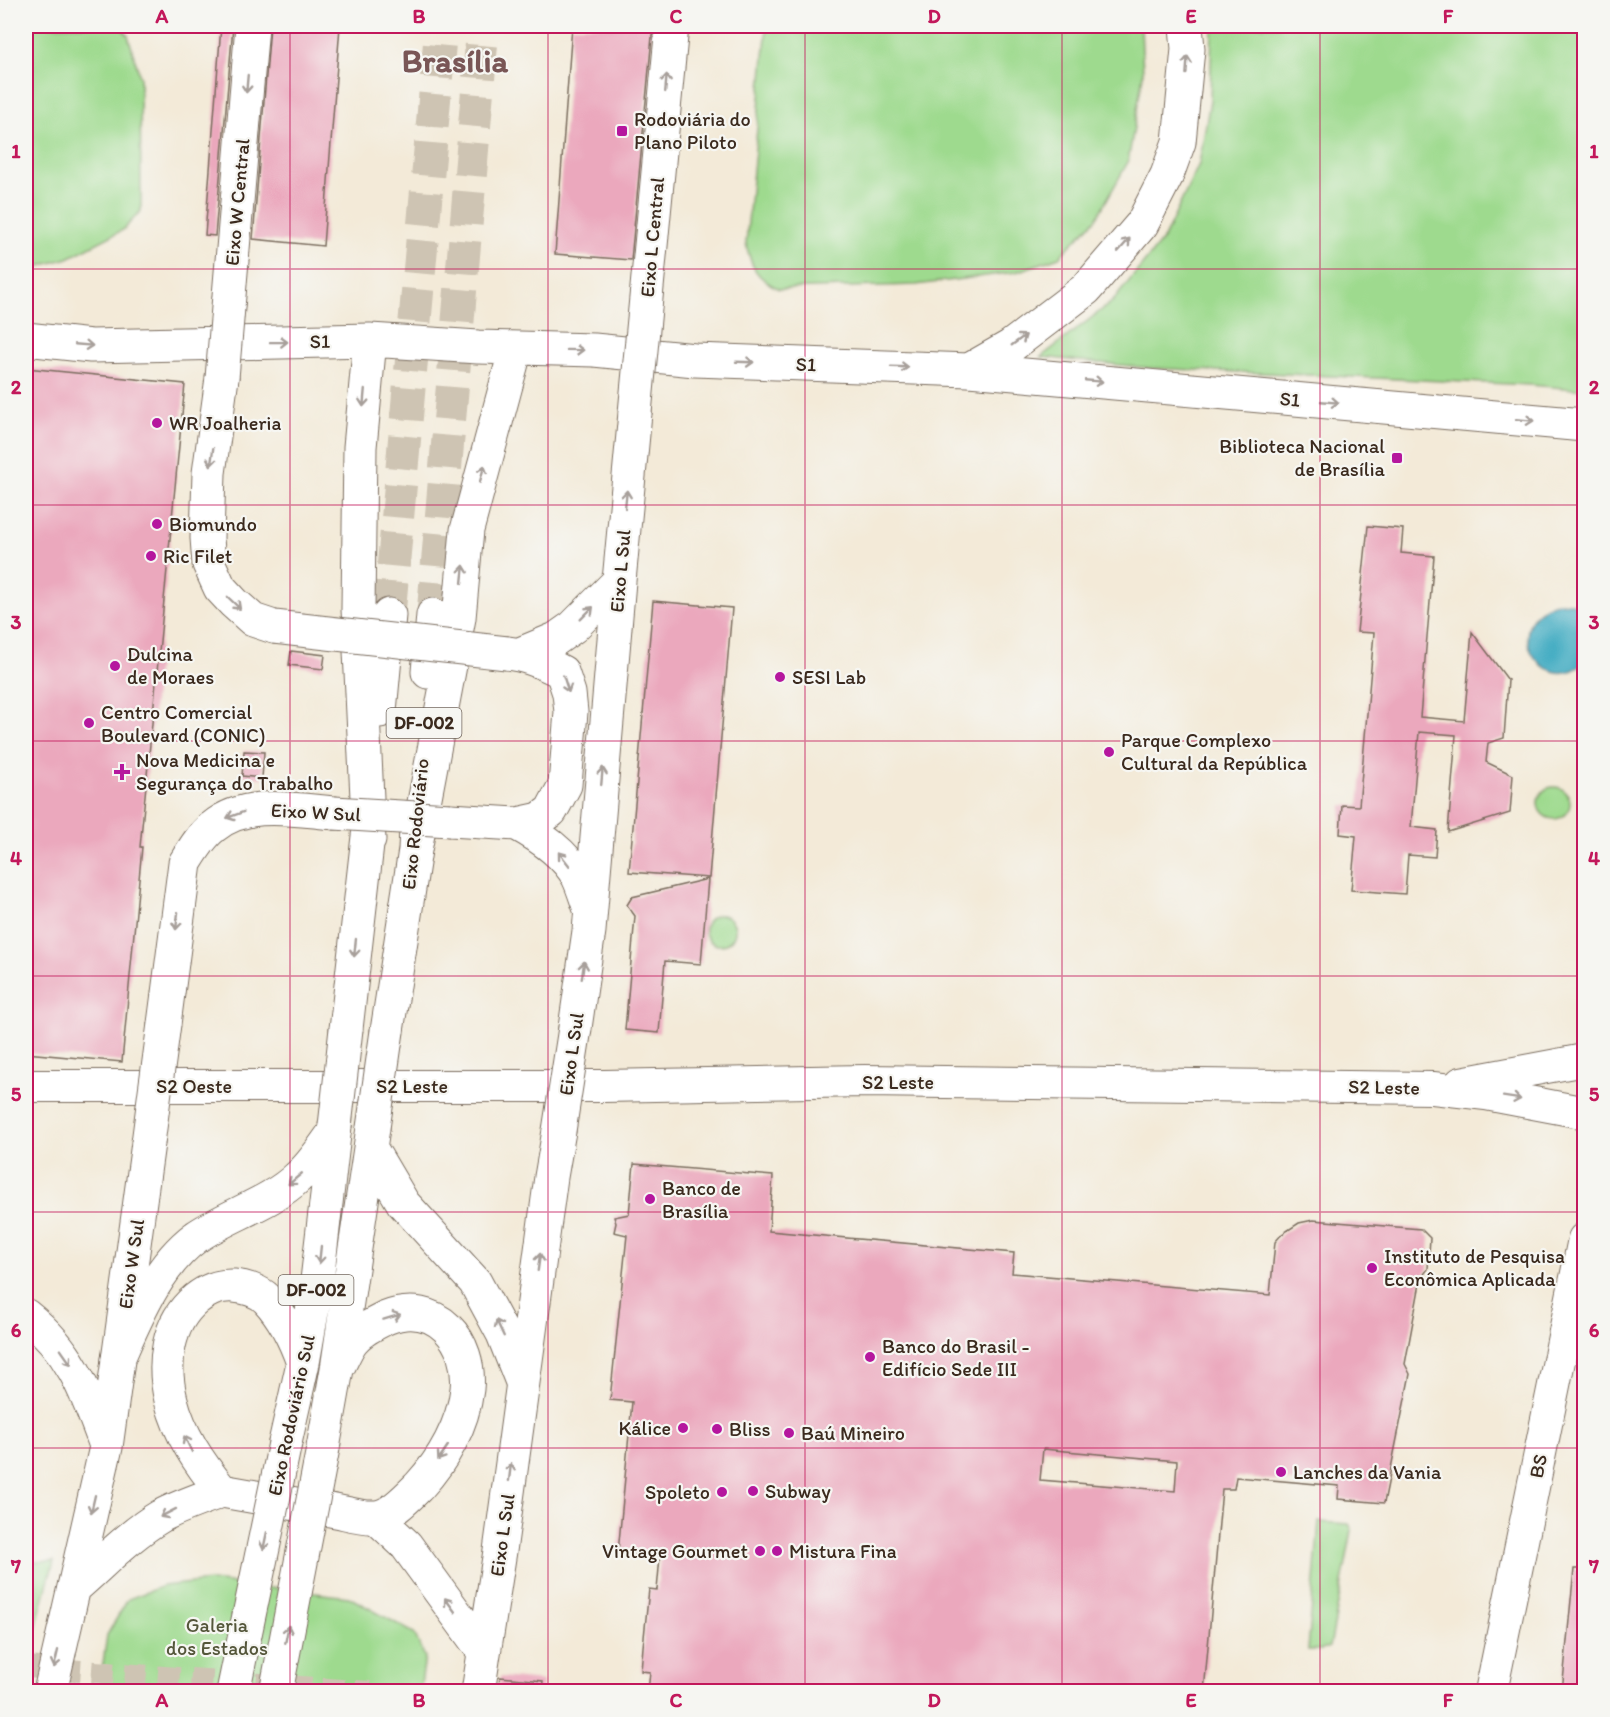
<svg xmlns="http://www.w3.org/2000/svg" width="1610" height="1717" viewBox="0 0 1610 1717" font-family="Itim,sans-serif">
	<rect width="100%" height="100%" fill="#f6f6f2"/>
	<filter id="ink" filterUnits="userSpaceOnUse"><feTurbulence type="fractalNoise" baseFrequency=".0167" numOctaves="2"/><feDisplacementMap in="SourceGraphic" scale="12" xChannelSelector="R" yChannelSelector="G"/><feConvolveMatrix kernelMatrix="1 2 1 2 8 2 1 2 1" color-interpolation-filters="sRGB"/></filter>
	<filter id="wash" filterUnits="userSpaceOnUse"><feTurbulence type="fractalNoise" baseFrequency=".008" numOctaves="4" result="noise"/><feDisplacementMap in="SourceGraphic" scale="24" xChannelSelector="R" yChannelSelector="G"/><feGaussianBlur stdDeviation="1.35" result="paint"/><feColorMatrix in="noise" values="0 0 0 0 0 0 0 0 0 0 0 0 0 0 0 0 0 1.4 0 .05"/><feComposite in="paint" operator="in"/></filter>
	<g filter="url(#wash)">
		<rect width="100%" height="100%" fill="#f3ead8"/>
		<path fill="#9eda8e" stroke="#6c8256" stroke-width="1.5" d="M26 26H119L128 35 140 77 141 211 123 230 68 258 26 270Z
			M767 26H1141L1143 75 1128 162 1096 219 1059 257 1016 272 916 285 779 289C756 278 751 267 746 243Z
			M1212 26H1584V390L1531 385 1150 368 1041 357 1113 301 1164 238 1199 164 1210 101Z
			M1538 803a16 16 0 1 1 32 0a16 16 0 1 1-32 0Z
			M705 930a15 15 0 1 1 30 0a15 15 0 1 1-30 0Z
			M1319 1522 1349 1524 1352 1530 1330 1647 1322 1650H1308Z
			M54 1561 26 1662V1562Z
			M211 1581 349 1597 414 1633 425 1657 420 1691 99 1692 107 1635 128 1599 163 1586Z"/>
		<path fill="#43acc2" stroke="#3f6b70" stroke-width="1.5" d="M1560 602 1572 603 1584 611V663C1542 700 1494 617 1560 602Z"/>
		<g id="blocks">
			<path fill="#eba8bd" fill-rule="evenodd" d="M221 26H233L215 236 205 235Z
				M270 26H340L323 246 253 239Z
				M572 26H653L631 260 555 254Z
				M26 368 185 384 140 847H142L122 1062 26 1053Z
				M1368 526 1403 529 1401 553 1434 556 1420 717 1464 721 1472 632 1508 680 1504 738 1488 743 1486 762 1513 775 1510 813 1448 832 1456 735 1419 732 1411 827 1437 830 1435 857 1408 855 1405 894 1351 890 1356 836 1340 834 1342 805 1359 806 1374 633 1357 632Z
				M653 601 732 608 709 878 629 872Z
				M291 651 325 655 323 669 289 665Z
				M244 751 264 752 262 778 242 776Z
				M708 879 701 964 665 961 659 1033 625 1030 635 916 627 905 632 897Z
				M634 1164 773 1176 769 1231 1014 1253 1012 1273 1270 1295 1275 1242 1282 1234 1299 1223 1313 1220 1421 1229 1430 1238 1428 1269 1421 1278 1405 1364 1410 1374 1384 1503 1338 1499 1339 1486 1236 1477 1234 1489H1222L1204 1692H648L650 1672 641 1671 643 1647 649 1589 657 1590 660 1557 618 1553 632 1402 610 1400 627 1235 614 1232 616 1223 614 1217 629 1214ZM1043 1449 1177 1461 1175 1491 1040 1480Z
				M1574 1569H1584V1692H1562Z
				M500 1677 543 1681 542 1692H498Z"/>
		</g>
	</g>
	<g filter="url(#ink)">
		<use href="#blocks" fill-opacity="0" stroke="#7b6d5f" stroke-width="1.5"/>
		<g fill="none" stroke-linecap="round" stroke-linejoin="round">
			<path stroke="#cec4b3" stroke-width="22" stroke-dasharray="22 11" stroke-linecap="butt" d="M26 1667 370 1692"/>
			<path stroke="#cec4b3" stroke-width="33" stroke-dasharray="33 16" stroke-linecap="butt" d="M389 615 441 26
				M433 615 483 26"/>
			<defs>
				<path id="secondary" d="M1461 1083 1584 1060
					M26 1086H604L865 1081 1433 1088 1486 1094 1581 1112
					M26 1315C73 1352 86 1393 106 1447
					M1491 1692 1584 1239"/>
				<path id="primary" d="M222 378 209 473 207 538 209 564 220 588 234 603 253 620 274 627
					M520 654 556 639 573 627 619 581
					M450 820 517 824 540 819 551 811 565 785 571 712 569 693 562 672C545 663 527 655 507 653
					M517 824C541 837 565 853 578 877 583 887 586 899 590 909
					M164 1024 185 863C193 850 201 836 213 827 246 799 295 810 334 813
					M575 1028 589 931 619 581 635 413
					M377 1518 406 1545 484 1652
					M74 1588C102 1564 129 1535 161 1516 180 1506 201 1499 222 1491
					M50 1692 106 1447 148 1143
					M478 1692 500 1551 551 1177 559 1131"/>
				<path id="highway" d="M26 339 91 346 370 340 478 347 594 350 695 360 969 370 1584 425
					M969 370 1011 346 1086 289 1142 224 1167 175 1179 142 1188 49 1186 26
					M428 672 433 615
					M380 711 389 615
					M369 840 358 609 360 447 370 340
					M415 850 459 618 467 530 516 348
					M346 1029 370 819
					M387 1031 415 850 416 828
					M371 1149 403 1203 475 1282 503 1334 522 1382
					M118 1359C137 1316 157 1266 196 1237 228 1215 271 1203 298 1177 312 1165 322 1149 333 1134
					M303 1363C295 1340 284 1317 267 1299 259 1291 245 1287 234 1286 220 1285 207 1290 196 1299 167 1323 162 1364 171 1400 180 1435 199 1463 222 1491 258 1497 294 1504 330 1510 344 1512 361 1518 375 1517 389 1517 409 1496 419 1486 443 1460 463 1425 467 1389 472 1341 436 1298 386 1318 374 1324 361 1330 352 1341 346 1349 342 1360 337 1369
					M285 1443 303 1363 316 1289 335 1126
					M323 1448 337 1369 373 1128"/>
			</defs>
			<use href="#secondary" stroke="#7b6d5f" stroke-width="34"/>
			<use href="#primary" stroke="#7b6d5f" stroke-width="35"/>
			<use href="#highway" stroke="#7b6d5f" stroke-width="35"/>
			<use href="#secondary" stroke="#fff" stroke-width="32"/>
			<use href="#primary" stroke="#fff" stroke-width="33"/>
			<use href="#highway" stroke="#fff" stroke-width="33"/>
			<defs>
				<path id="primary-bridge" d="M222 378 252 26
					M635 413 672 26
					M274 627 507 653
					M334 813 450 820
					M559 1131 575 1028
					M148 1143 164 1024"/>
				<path id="highway-bridge" d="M335 1126 346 1029
					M373 1128 387 1031
					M233 1692 285 1443
					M276 1692 323 1448"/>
			</defs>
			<use href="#primary-bridge" stroke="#7b6d5f" stroke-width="35" stroke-linecap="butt"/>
			<use href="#highway-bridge" stroke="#7b6d5f" stroke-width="35" stroke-linecap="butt"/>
			<use href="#primary-bridge" stroke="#fff" stroke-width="33"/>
			<use href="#highway-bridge" stroke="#fff" stroke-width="33"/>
		</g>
		<defs><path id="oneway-shaft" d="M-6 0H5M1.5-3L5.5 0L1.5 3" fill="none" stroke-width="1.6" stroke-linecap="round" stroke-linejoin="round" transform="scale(1.5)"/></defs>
		<g stroke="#a79f9a">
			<use href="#oneway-shaft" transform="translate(1187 65) rotate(-86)"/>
			<use href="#oneway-shaft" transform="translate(666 83) rotate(-85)"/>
			<use href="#oneway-shaft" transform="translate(247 84) rotate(95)"/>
			<use href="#oneway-shaft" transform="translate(1124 245) rotate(-49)"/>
			<use href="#oneway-shaft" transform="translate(1019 340) rotate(-36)"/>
			<use href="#oneway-shaft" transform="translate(279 342) rotate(-1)"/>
			<use href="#oneway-shaft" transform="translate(84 345) rotate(5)"/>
			<use href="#oneway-shaft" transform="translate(575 350) rotate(1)"/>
			<use href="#oneway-shaft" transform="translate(745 362) rotate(2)"/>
			<use href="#oneway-shaft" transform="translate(900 367) rotate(2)"/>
			<use href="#oneway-shaft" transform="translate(1094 381) rotate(5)"/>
			<use href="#oneway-shaft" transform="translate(364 398) rotate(95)"/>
			<use href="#oneway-shaft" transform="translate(1330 402) rotate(5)"/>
			<use href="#oneway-shaft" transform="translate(1525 420) rotate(5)"/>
			<use href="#oneway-shaft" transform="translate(212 457) rotate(98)"/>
			<use href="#oneway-shaft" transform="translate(482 474) rotate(-75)"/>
			<use href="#oneway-shaft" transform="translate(626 499) rotate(-84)"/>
			<use href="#oneway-shaft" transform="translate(463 574) rotate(-84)"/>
			<use href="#oneway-shaft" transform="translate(234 603) rotate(44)"/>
			<use href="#oneway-shaft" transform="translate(587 613) rotate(-45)"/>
			<use href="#oneway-shaft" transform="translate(566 684) rotate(72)"/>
			<use href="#oneway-shaft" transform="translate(602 776) rotate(-85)"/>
			<use href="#oneway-shaft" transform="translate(235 815) rotate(160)"/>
			<use href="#oneway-shaft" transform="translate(564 859) rotate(-128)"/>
			<use href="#oneway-shaft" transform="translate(177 921) rotate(97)"/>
			<use href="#oneway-shaft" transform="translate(355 948) rotate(96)"/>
			<use href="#oneway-shaft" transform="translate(583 970) rotate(-82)"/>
			<use href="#oneway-shaft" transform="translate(1512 1098) rotate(9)"/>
			<use href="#oneway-shaft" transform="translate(295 1179) rotate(140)"/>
			<use href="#oneway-shaft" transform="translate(320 1255) rotate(96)"/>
			<use href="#oneway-shaft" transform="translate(539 1262) rotate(-82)"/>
			<use href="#oneway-shaft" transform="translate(392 1317) rotate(-17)"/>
			<use href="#oneway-shaft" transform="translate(500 1328) rotate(-115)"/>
			<use href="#oneway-shaft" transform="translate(66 1357) rotate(55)"/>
			<use href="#oneway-shaft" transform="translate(188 1444) rotate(-116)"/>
			<use href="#oneway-shaft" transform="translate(443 1453) rotate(124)"/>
			<use href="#oneway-shaft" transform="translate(510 1472) rotate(-83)"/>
			<use href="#oneway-shaft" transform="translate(93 1504) rotate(103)"/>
			<use href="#oneway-shaft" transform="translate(168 1513) rotate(153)"/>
			<use href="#oneway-shaft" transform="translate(265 1541) rotate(102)"/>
			<use href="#oneway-shaft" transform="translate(450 1605) rotate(-126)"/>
			<use href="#oneway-shaft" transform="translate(287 1634) rotate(-79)"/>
			<use href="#oneway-shaft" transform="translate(56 1659) rotate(103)"/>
		</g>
	</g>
	<path fill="none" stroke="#c2185b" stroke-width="1.5" stroke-opacity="0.55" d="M290 26V1692M548 26V1692M805 26V1692M1062 26V1692M1320 26V1692M26 269H1584M26 505H1584M26 741H1584M26 976H1584M26 1212H1584M26 1448H1584"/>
	<g fill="#b5179e" stroke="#f6f6f2" stroke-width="2">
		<rect x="616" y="125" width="12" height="12" rx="3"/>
		<circle cx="157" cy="423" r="6"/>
		<rect x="1391" y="452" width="12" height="12" rx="3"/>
		<circle cx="157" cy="524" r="6"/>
		<circle cx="151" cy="556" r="6"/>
		<circle cx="115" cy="666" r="6"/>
		<circle cx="780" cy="677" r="6"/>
		<circle cx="89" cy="723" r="6"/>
		<circle cx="1109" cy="752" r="6"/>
		<path d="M119 763h6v6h6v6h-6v6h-6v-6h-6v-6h6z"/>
		<circle cx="650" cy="1199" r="6"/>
		<circle cx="1372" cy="1268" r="6"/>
		<circle cx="870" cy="1357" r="6"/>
		<circle cx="683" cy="1428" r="6"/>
		<circle cx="717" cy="1429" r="6"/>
		<circle cx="789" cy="1433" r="6"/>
		<circle cx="1281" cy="1472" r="6"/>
		<circle cx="753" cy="1491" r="6"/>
		<circle cx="722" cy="1492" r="6"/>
		<circle cx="760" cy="1551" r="6"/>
		<circle cx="777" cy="1551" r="6"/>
	</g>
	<g text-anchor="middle" stroke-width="4.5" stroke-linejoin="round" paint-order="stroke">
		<g fill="#f6f6f2" stroke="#73675e" stroke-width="1.5">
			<rect x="386.5" y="708" width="75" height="30" rx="4.5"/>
			<rect x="278.5" y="1275" width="75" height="30" rx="4.5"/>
		</g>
		<g font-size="18" font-weight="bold" fill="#3b2a1e">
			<text x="424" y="729">DF-002</text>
			<text x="316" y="1296">DF-002</text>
		</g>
		<g font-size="20" fill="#3b2a1e" stroke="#f6f6f2" text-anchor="start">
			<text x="634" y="126">Rodoviária do<tspan x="634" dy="23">Plano Piloto</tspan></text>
			<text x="169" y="430">WR Joalheria</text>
			<text x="1385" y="453" text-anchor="end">Biblioteca Nacional<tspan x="1385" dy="23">de Brasília</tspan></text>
			<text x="169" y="531">Biomundo</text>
			<text x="163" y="563">Ric Filet</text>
			<text x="127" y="661">Dulcina<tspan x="127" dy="23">de Moraes</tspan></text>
			<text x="792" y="684">SESI Lab</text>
			<text x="101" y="719">Centro Comercial<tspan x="101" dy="23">Boulevard (CONIC)</tspan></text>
			<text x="1121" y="747">Parque Complexo<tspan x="1121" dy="23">Cultural da República</tspan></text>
			<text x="136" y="767">Nova Medicina e<tspan x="136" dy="23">Segurança do Trabalho</tspan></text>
			<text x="662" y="1195">Banco de<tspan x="662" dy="23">Brasília</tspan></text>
			<text x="1384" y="1263">Instituto de Pesquisa<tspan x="1384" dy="23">Econômica Aplicada</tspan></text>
			<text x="882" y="1353">Banco do Brasil -<tspan x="882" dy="23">Edifício Sede III</tspan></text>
			<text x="671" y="1435" text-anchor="end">Kálice</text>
			<text x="729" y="1436">Bliss</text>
			<text x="801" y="1440">Baú Mineiro</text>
			<text x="1293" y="1479">Lanches da Vania</text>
			<text x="765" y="1498">Subway</text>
			<text x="710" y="1499" text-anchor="end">Spoleto</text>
			<text x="748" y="1558" text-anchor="end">Vintage Gourmet</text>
			<text x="789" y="1558">Mistura Fina</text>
		</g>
		<g font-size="20" fill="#3b2a1e" stroke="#f6f6f2">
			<text transform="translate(237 202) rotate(-85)" y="7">Eixo W Central</text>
			<text transform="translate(652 237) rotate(-85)" y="7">Eixo L Central</text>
			<text transform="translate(320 341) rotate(-1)" y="7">S1</text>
			<text transform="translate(806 364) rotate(2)" y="7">S1</text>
			<text transform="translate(1290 399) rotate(5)" y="7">S1</text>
			<text transform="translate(620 571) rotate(-85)" y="7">Eixo L Sul</text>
			<text transform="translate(316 812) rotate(3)" y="7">Eixo W Sul</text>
			<text transform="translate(415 824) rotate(-84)" y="7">Eixo Rodoviário</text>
			<text transform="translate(571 1054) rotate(-82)" y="7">Eixo L Sul</text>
			<text x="898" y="1089">S2 Leste</text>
			<text x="194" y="1093">S2 Oeste</text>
			<text x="412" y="1093">S2 Leste</text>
			<text transform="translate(1384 1087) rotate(1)" y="7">S2 Leste</text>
			<text transform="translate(131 1264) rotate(-82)" y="7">Eixo W Sul</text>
			<text transform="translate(291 1415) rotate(-78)" y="7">Eixo Rodoviário Sul</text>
			<text transform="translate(1538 1466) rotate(-78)" y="7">BS</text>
			<text transform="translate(502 1535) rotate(-82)" y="7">Eixo L Sul</text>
		</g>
		<g font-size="20" fill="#54563a" stroke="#f6f6f2">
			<text x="217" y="1632">Galeria<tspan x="217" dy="23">dos Estados</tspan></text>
		</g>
		<g font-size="32" font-weight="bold" fill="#795656" stroke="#f6f6f2">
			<text x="455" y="72">Brasília</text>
		</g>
	</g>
	<rect width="1610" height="1717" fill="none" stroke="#f6f6f2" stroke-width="66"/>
	<rect x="33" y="33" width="1544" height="1651" fill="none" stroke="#c2185b" stroke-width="2"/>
	<g font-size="20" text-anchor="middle" font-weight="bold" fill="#c2185b">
		<text x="162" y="23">A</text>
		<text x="419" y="23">B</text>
		<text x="676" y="23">C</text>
		<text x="934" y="23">D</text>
		<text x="1191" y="23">E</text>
		<text x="1448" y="23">F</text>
		<text x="16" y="158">1</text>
		<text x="1594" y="158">1</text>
		<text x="16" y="394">2</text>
		<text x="1594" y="394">2</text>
		<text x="16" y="629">3</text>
		<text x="1594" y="629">3</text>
		<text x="16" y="865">4</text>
		<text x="1594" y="865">4</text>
		<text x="16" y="1101">5</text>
		<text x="1594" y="1101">5</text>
		<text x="16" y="1337">6</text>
		<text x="1594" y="1337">6</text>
		<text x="16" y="1573">7</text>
		<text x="1594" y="1573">7</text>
		<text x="162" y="1707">A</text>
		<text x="419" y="1707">B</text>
		<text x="676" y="1707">C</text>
		<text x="934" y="1707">D</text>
		<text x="1191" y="1707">E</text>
		<text x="1448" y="1707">F</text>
	</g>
</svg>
